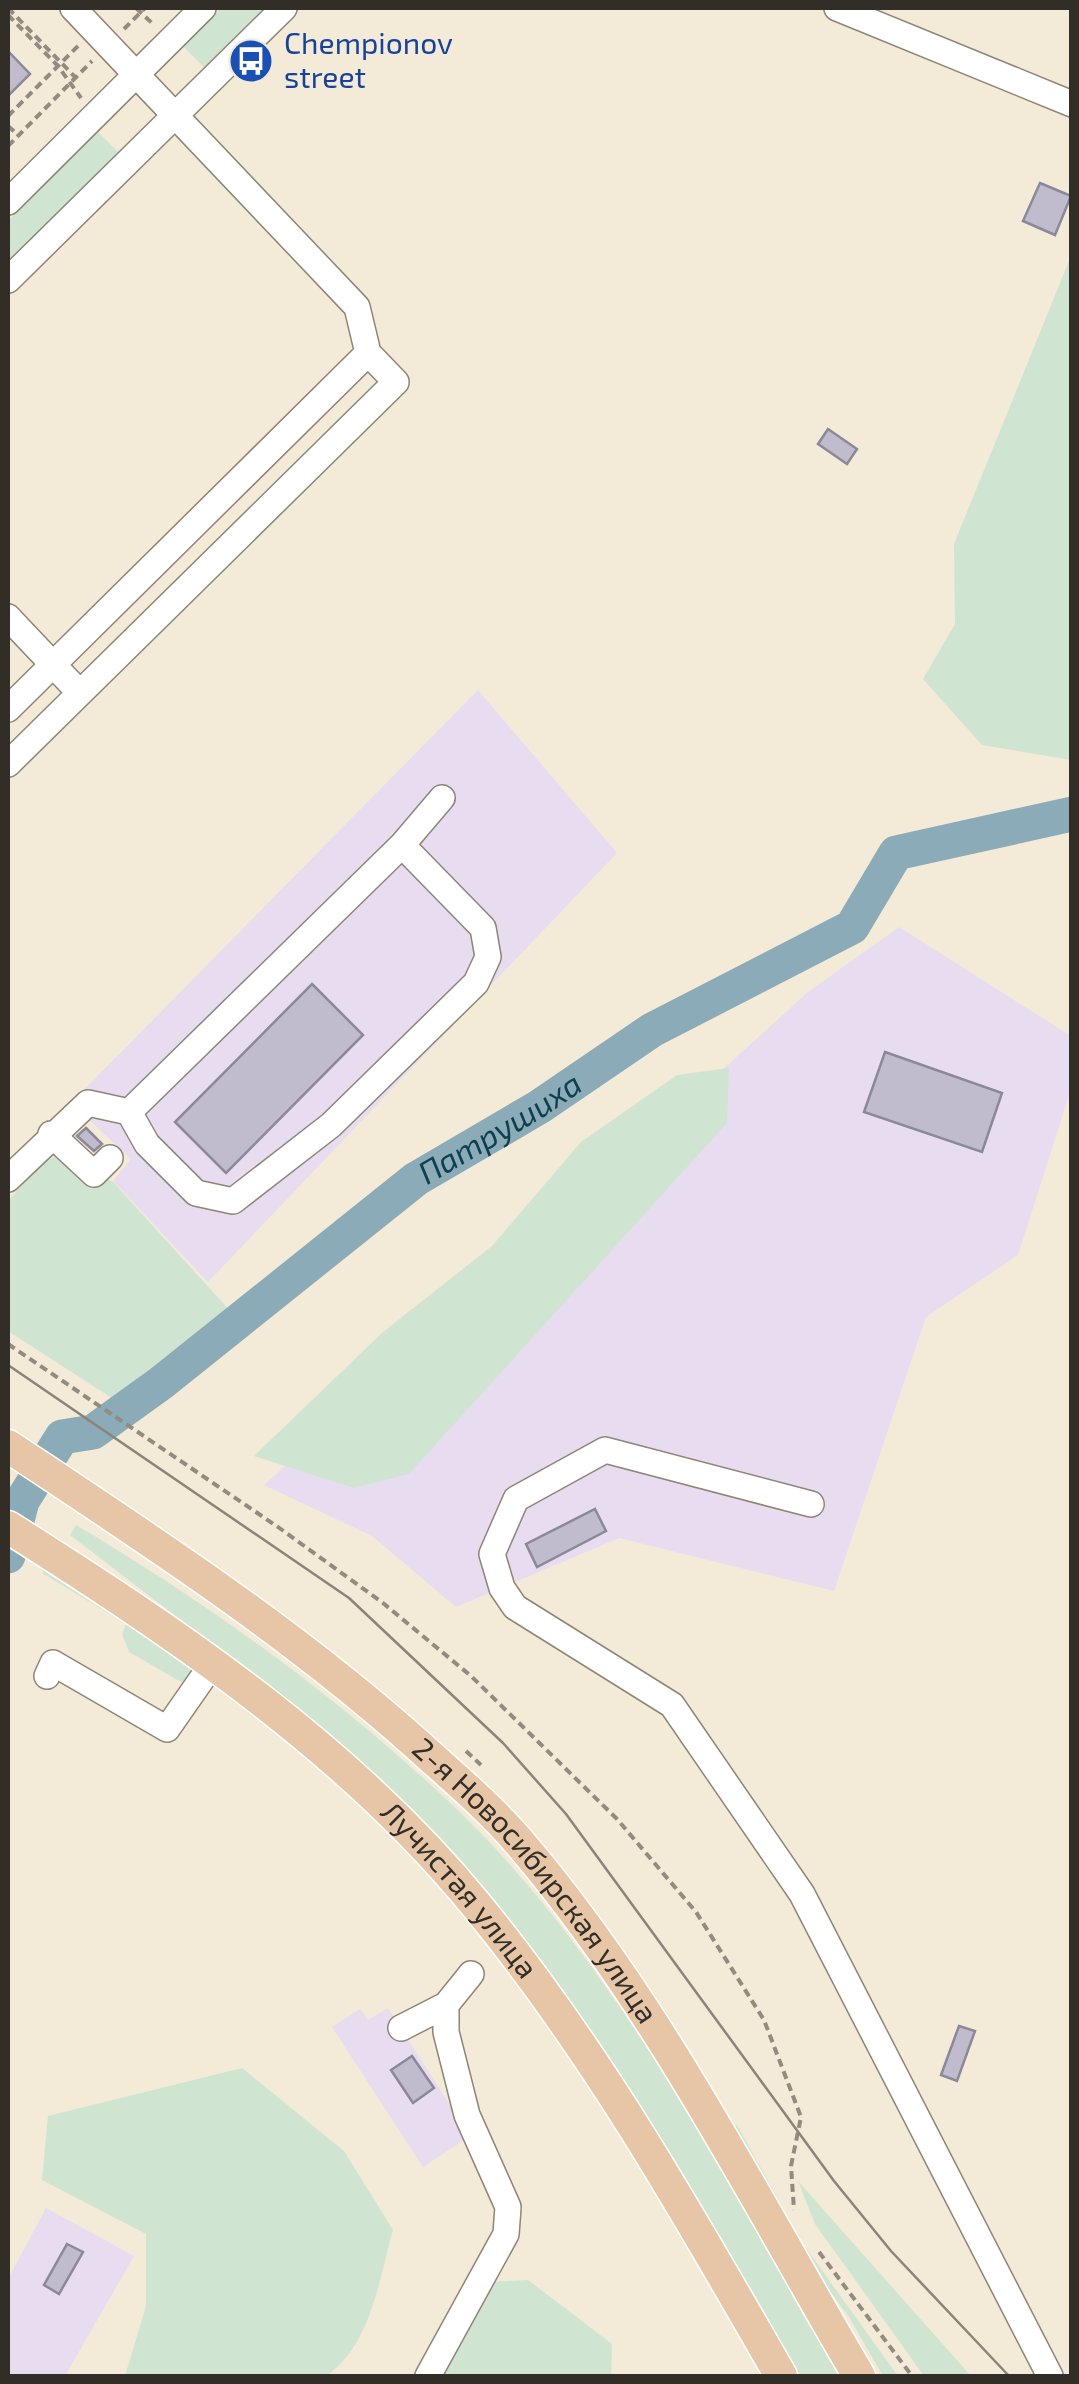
<svg xmlns="http://www.w3.org/2000/svg" width="1079" height="2384" viewBox="0 0 1079 2384" font-family="'Exo 2',sans-serif">
	<rect width="100%" height="100%" fill="#f4ead8"/>
	<path fill="#e8dcf1" d="M478 690 617 853 208 1282 113 1181 131 1159 71 1103Z
		M899 927 1071 1036V1089L1018 1255 926 1317 834 1591 619 1538 456 1607 372 1536 264 1485 808 992Z
		M388 2008 470 2136 423 2167 332 2027 360 2009 368 2020Z
		M46 2208 134 2256 65 2376H8V2279Z"/>
	<path fill="#d0e4d2" d="M221 8H268L206 69 182 45Z
		M97 131 120 154 8 265V221Z
		M1071 256 1072 760H1071L982 745 923 679 955 624 954 544Z
		M729 1068 727 1123 409 1474 354 1488 254 1456 383 1332 492 1246 581 1142 677 1075Z
		M56 1157 113 1182 232 1313 118 1402 8 1331V1201L45 1160Z
		M76 1525C207 1603 333 1693 445 1798 613 1954 725 2180 839 2376H801L592 2039 267 1686 70 1535Z
		M46 1566 188 1661 194 1673 191 1680 181 1682 129 1652 122 1634 126 1624 42 1573Z
		M242 2068 344 2151 393 2230C379 2279 371 2346 326 2376H125L146 2306V2234L42 2180 48 2116Z
		M737 2125 803 2244 898 2376H883L849 2317 814 2270 731 2127Z
		M798 2181 971 2376H924L815 2224Z
		M528 2280 612 2344 611 2376H440L489 2282Z"/>
	<g fill="none" stroke-linecap="round" stroke-linejoin="round">
		<path stroke="#8aabb7" stroke-width="35" id="s1" d="M8 1556 22 1501 62 1437 93 1432 161 1383 416 1179 539 1107 652 1030 852 927 896 853 1072 814"/>
	</g>
	<path fill="#c0bcce" stroke="#8b8899" stroke-width="2.5" d="M8 51 30 74 8 96Z
		M1040 183 1071 196 1055 235 1023 221Z
		M828 429 857 449 847 464 818 444Z
		M312 984 363 1035 226 1173 175 1122Z
		M885 1052 1002 1093 982 1152 864 1112Z
		M86 1128 102 1144 94 1151 77 1136Z
		M595 1509 606 1531 537 1567 526 1544Z
		M959 2026 975 2031 957 2081 941 2075Z
		M412 2056 434 2088 413 2103 391 2070Z
		M67 2244 83 2252 59 2294 44 2285Z"/>
	<g fill="none" stroke-linecap="round" stroke-linejoin="round">
		<defs>
			<path id="minor" d="M73 8 357 307 368 353
				M837 8 1072 104
				M8 202 203 8
				M8 280 284 8
				M8 617 79 692
				M8 709 368 353 396 382 8 764
				M129 1112 402 845
				M51 1134 94 1174 110 1158
				M8 1179 88 1103 129 1112 147 1144 196 1193 233 1201 331 1125 476 983 488 957 483 928 402 845 442 798
				M811 1504 605 1450 516 1499 492 1554 502 1588 515 1607 672 1705 802 1894 1050 2376
				M47 1676 53 1663 167 1729 213 1663
				M401 2028 446 2005
				M428 2376 506 2234 508 2207 467 2115 446 2032V2005L471 1974"/>
			<g id="major">
				<path id="s2" d="M8 1446C151 1541 293 1633 421 1748 454 1778 490 1808 519 1842 656 2002 753 2196 859 2376"/>
				<path id="s3" d="M8 1527C177 1634 349 1749 477 1906 596 2051 688 2214 781 2376"/>
			</g>
		</defs>
		<use href="#minor" stroke="#8f8575" stroke-width="28"/>
		<use href="#major" stroke="#fff" stroke-width="35"/>
		<path stroke="#928b7f" stroke-width="4" stroke-dasharray="8 5" stroke-linecap="butt" d="M8 8 76 78
			M136 8 154 25
			M8 15 58 66 81 98
			M124 29 145 8
			M8 116 79 45
			M8 126 18 135
			M8 146 92 61
			M8 1344 278 1527 383 1603 471 1676 617 1819 696 1912 764 2020 801 2117 791 2166 794 2210
			M466 1751 481 1765
			M819 2252 912 2376"/>
		<use href="#minor" stroke="#fff" stroke-width="25"/>
		<use href="#major" stroke="#e6c6a7" stroke-width="32"/>
		<path stroke="#8b8478" stroke-width="2.5" d="M8 1365 349 1598 503 1743 566 1814 834 2181 891 2251 1009 2376"/>
	</g>
	<defs>
		<symbol id="bus-disc" viewBox="-11 -11 22 22"><circle r="9.5" fill="#1a4fb4" stroke="#f4ead8"/><path d="M-5-6H5V4H4V6H2V4H-2V6H-4V4H-5ZM-3.5-4V0h7V-4ZM-3.5 1.2v1.5H-2V1.2ZM2 1.2v1.5H3.5V1.2Z" fill="#fff"/></symbol>
	</defs>
	<g fill-rule="evenodd">
		<use href="#bus-disc" x="226" y="36" width="50" height="50"/>
	</g>
	<g text-anchor="middle" stroke-width="8" stroke-linejoin="round" paint-order="stroke">
		<g font-size="30" fill="#164399" stroke="#f4ead8" text-anchor="start">
			<text x="284" y="54">Chempionov<tspan x="284" dy="34">street</tspan></text>
		</g>
		<g font-size="30" fill="#322e27" stroke="#f4ead8">
			<text dy="10" stroke="none"><textPath href="#s2" startOffset="688">2-я Новосибирская улица</textPath></text>
			<text dy="10" stroke="none"><textPath href="#s3" startOffset="582">Лучистая улица</textPath></text>
		</g>
		<g font-size="32" font-style="italic" fill="#0d3f4d" stroke="#f4ead8">
			<text dy="11" stroke="none"><textPath href="#s1" startOffset="672">Патрушиха</textPath></text>
		</g>
	</g>
	<rect width="1079" height="2384" fill="none" stroke="#322e27" stroke-width="20"/>
</svg>
